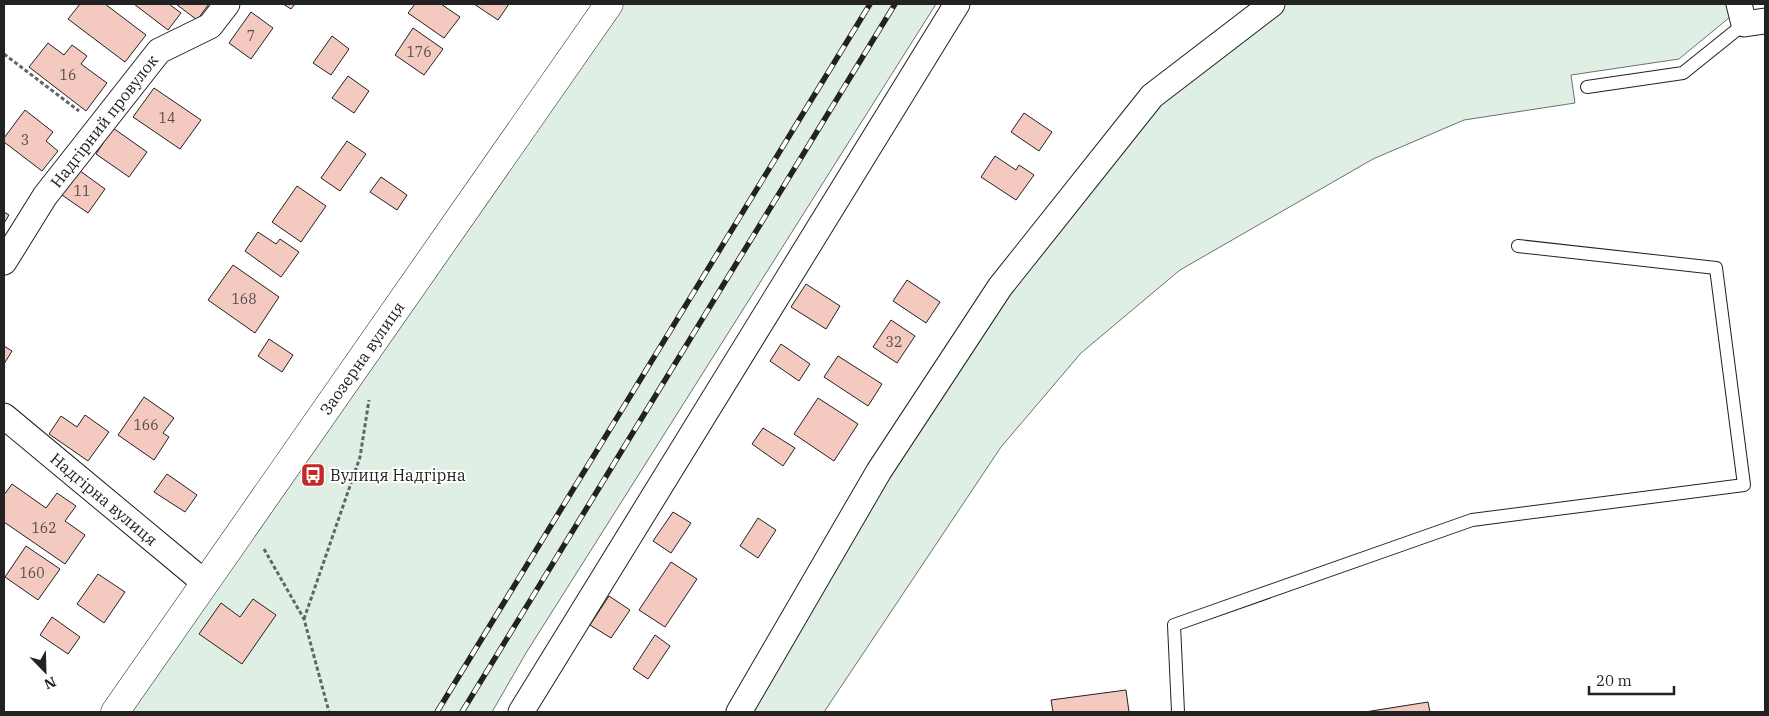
<svg xmlns="http://www.w3.org/2000/svg" width="1769" height="716" viewBox="0 0 1769 716" font-family="'IBM Plex Serif',serif">
	<rect width="100%" height="100%" fill="#fff"/>
	<path fill="#e0efe3" stroke="#6f6f6f" d="M609 4H936L526 653 492 712H115Z
		M1286 4H1727L1730 17 1679 59 1571 75 1575 103 1464 120 1373 159 1180 270 1081 353 1001 447 824 712H748L884 476 1007 291 1157 102Z"/>
	<path fill="#f3c9c0" stroke="#222" d="M80 4H105L146 35 125 62 68 19Z
		M134 4H169L181 13 168 30Z
		M176 4H209L197 20Z
		M283 4H295L291 9Z
		M415 4H441L460 17 444 38 408 13Z
		M474 4H509L498 20Z
		M251 12 273 28 251 59 229 43Z
		M413 28 443 49 424 75 395 55Z
		M332 36 349 49 331 75 313 63Z
		M48 43 64 55 72 45 87 56 81 64 107 83 86 111 29 67Z
		M348 76 369 91 354 113 332 98Z
		M154 88 201 120 180 149 133 117Z
		M25 110 53 132 46 141 58 151 42 171 4 142V138Z
		M1024 113 1052 132 1039 151 1011 132Z
		M113 128 147 152 129 177 96 154Z
		M347 141 366 154 340 191 321 178Z
		M995 156 1016 170 1019 165 1034 175 1016 200 981 177Z
		M76 168 105 189 88 213 59 193Z
		M381 177 407 195 397 210 370 192Z
		M297 186 326 206 301 242 272 222Z
		M4 212 9 215 4 223Z
		M258 232 276 244 280 239 299 252 281 277 245 251Z
		M233 265 279 297 255 333 208 300Z
		M907 280 940 302 926 323 893 301Z
		M806 284 840 306 826 329 791 307Z
		M891 320 915 336 897 363 873 347Z
		M269 339 293 355 282 372 258 356Z
		M781 344 810 364 799 381 770 361Z
		M4 346 12 351 4 364Z
		M838 356 882 384 868 406 824 377Z
		M144 397 174 418 163 433 169 437 154 460 118 435Z
		M818 398 858 424 834 461 794 434Z
		M85 415 109 432 88 461 49 434 61 416 77 427Z
		M763 428 795 448 783 466 752 444Z
		M167 474 197 495 185 512 154 492Z
		M12 484 46 508 57 493 76 506 65 521 85 535 65 564 4 522V495Z
		M673 512 691 523 671 553 653 541Z
		M758 518 776 530 758 558 740 546Z
		M26 546 60 569 38 600 5 577Z
		M671 562 697 579 665 627 639 610Z
		M98 574 125 592 104 623 77 604Z
		M609 596 630 610 611 638 590 625Z
		M253 599 276 615 242 664 199 634 221 603 240 617Z
		M52 617 80 637 68 654 40 635Z
		M655 635 670 646 648 679 633 669Z
		M1126 690 1129 712H1053L1051 700Z
		M1428 702 1430 712H1365Z"/>
	<g fill="none" stroke-linecap="round" stroke-linejoin="round">
		<defs>
			<path id="lane" d="M1587 87 1683 73 1744 24
				M1178 712 1174 625 1472 520 1744 485 1716 268 1518 246"/>
			<path id="street" d="M1739 4 1744 24 1765 21
				M4 262 45 196 159 51 210 26 227 4
				M4 416 205 583
				M521 712 957 4
				M739 712 879 471 1000 287 1152 96 1272 4"/>
			<path id="secondary" d="M115 712 609 4"/>
		</defs>
		<use href="#lane" stroke="#222" stroke-width="14"/>
		<use href="#street" stroke="#222" stroke-width="27"/>
		<use href="#secondary" stroke="#222" stroke-width="29"/>
		<path stroke="#646464" stroke-width="3" stroke-dasharray="4 2.5" stroke-linecap="butt" d="M4 54 79 111
			M264 549 304 619 329 712
			M304 619 360 457 369 400"/>
		<use href="#lane" stroke="#fff" stroke-width="12"/>
		<use href="#street" stroke="#fff" stroke-width="25"/>
		<use href="#secondary" stroke="#fff" stroke-width="28"/>
		<defs>
			<path id="rail" d="M437 712 870 4
				M462 712 895 4"/>
		</defs>
		<use href="#rail" stroke="#222" stroke-width="5.5"/>
		<use href="#rail" stroke="#fff" stroke-width="4" stroke-dasharray="11" stroke-linecap="butt"/>
	</g>
	<defs>
		<symbol id="bus-square" viewBox="-11 -11 22 22"><rect x="-9" y="-9" width="18" height="18" rx="4" fill="#c62828" stroke="#fff"/><path d="M-5-6H5V4H4V6H2V4H-2V6H-4V4H-5ZM-3.5-4V0h7V-4ZM-3.5 1.2v1.5H-2V1.2ZM2 1.2v1.5H3.5V1.2Z" fill="#fff"/></symbol>
	</defs>
	<g fill-rule="evenodd">
		<use href="#bus-square" x="299" y="461" width="28" height="28"/>
	</g>
	<g text-anchor="middle" stroke-width="4" stroke-linejoin="round" paint-order="stroke">
		<g font-size="14" fill="#564c4a">
			<text x="251" y="41">7</text>
			<text x="419" y="57">176</text>
			<text x="68" y="80">16</text>
			<text x="167" y="123">14</text>
			<text x="25" y="145">3</text>
			<text x="82" y="196">11</text>
			<text x="244" y="304">168</text>
			<text x="894" y="347">32</text>
			<text x="146" y="430">166</text>
			<text x="44" y="533">162</text>
			<text x="32" y="578">160</text>
		</g>
		<g font-size="16" fill="#222" stroke="#fff">
			<text transform="translate(104 121) rotate(-52)" y="6">Надгірний провулок</text>
			<text transform="translate(362 358) rotate(-55)" y="6">Заозерна вулиця</text>
			<text transform="translate(104 499) rotate(40)" y="6">Надгірна вулиця</text>
		</g>
		<g font-size="16" fill="#222" stroke="#fff" text-anchor="start">
			<text x="330" y="481">Вулиця Надгірна</text>
		</g>
	</g>
	<rect width="1769" height="716" fill="none" stroke="#222222" stroke-width="10"/>
	<g transform="translate(45 671) rotate(157)" stroke="#ffffff" stroke-width="4" paint-order="stroke">
	<path d="M0-4L9 19L0 12L-9 19Z" fill="#222222"/>
	<text y="-8" font-size="14" font-weight="bold" text-anchor="middle" fill="#222222">N</text>
	</g>
	<path d="M1589 686v8h85v-8" fill="none" stroke="#222222" stroke-width="2.5"/>
	<text x="1596" y="686" font-size="15" fill="#222222" stroke="#ffffff" stroke-width="4" paint-order="stroke">20 m</text>
</svg>
